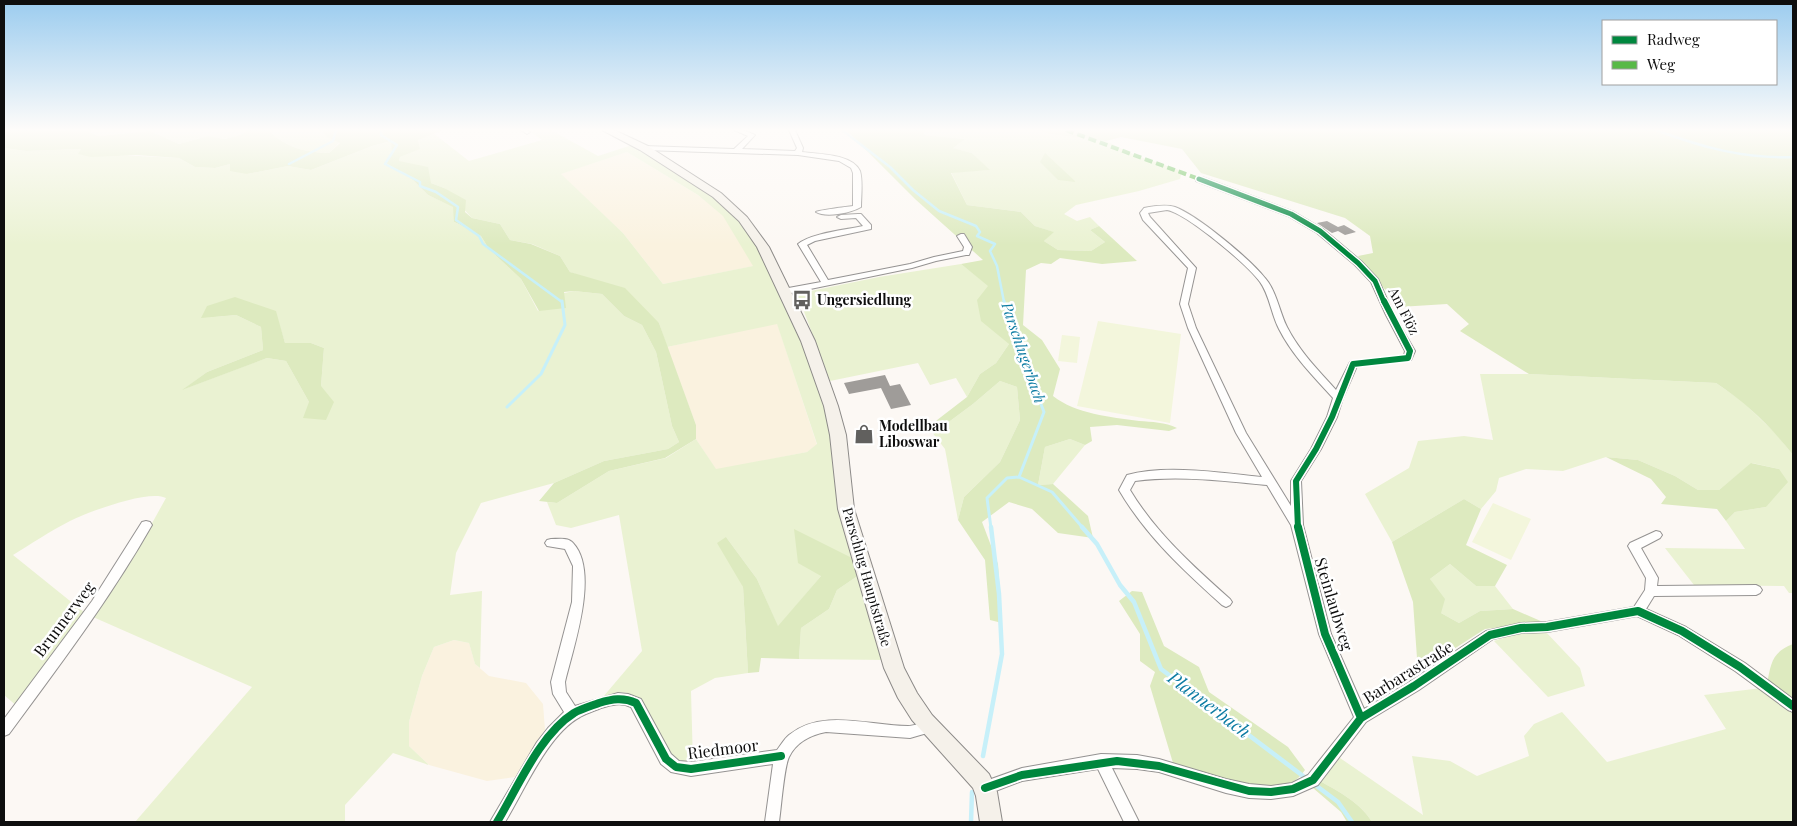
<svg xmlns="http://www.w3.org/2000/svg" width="1797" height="826" viewBox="0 0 1797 826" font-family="'Playfair Display',serif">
	<rect width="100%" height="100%" fill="#fcf8f4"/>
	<path fill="#faf2df" d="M627 152 698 195 724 216 754 266 663 284 623 233 560 174Z
		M777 323 817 445 807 452 716 470 696 439V425L667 347Z
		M454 640 469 643 475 664 489 676 526 683 543 704 545 730 515 777 487 781 429 765 409 746V722L422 676 434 647Z"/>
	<path fill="#eaf2d2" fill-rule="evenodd" d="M65 130H247L240 135 225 139 208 136 179 144 150 131 98 136 88 131 73 132Z
		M269 130H321L327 137 340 142 329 153C308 153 283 147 269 130Z
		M535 130H551L598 156 632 145 725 204 751 233 793 318 830 417 856 560 821 576 778 627 757 579 726 537 743 587 748 673 715 678 691 691 693 764C689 763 682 763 678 761 650 747 658 695 621 692 616 692 608 695 603 697L642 651 619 515 571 528 556 525 547 502 557 503 609 471 666 458 696 439 716 469 807 452 817 444 777 324 667 347 659 323 588 279 570 272 560 256 532 244 510 240 500 224 472 218 444 188 431 183 399 161 400 157 419 149 418 140 433 133 469 161 542 140 530 131ZM627 152 698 195 723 216 753 266 663 284 623 233 561 174Z
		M923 130H1036L1049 134 1106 141 1135 155 1182 171 1180 179 1139 191 1076 205 1064 214 1077 221 1090 217 1099 226 1090 230 1105 242 1091 251 1058 250 1044 241 1053 232 1035 226 1021 212 967 205 951 172 989 170 972 153 952 148 965 139 925 135Z
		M392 141V152L386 163 413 180 428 195 454 207V222C464 226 471 232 481 236L489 249 521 279 538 311 564 293 574 291 602 294 624 316 642 325 656 352 672 426 679 442 668 449 604 461 554 483 481 503 456 553 450 595 482 591 480 668 475 664 469 643 454 640 434 647 422 676 409 722V746L429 765 393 753 345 805V822H135L252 687 93 617 130 563 166 498C149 489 88 512 70 521 50 531 31 544 13 555L85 613 18 707 4 695V148L26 151 81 149 79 153 179 158 195 167 215 168 230 164 247 174 288 166 311 170 372 146ZM275 311 285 343H311L324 348 321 386 309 402 286 361 267 358 184 389 207 372 263 350 261 327 236 315 201 318Z
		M961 264 989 286 1009 344 996 363 980 374 967 397 956 378 930 385 918 363 830 381 803 309 796 294 879 277Z
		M1480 374H1529L1716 383 1742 401 1777 435 1793 455V593H1789L1784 586 1694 585 1665 548 1745 549 1726 521 1735 512 1766 507 1779 469 1752 463 1719 490H1698L1675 476 1638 460 1606 457 1563 471 1526 469 1499 478 1496 491 1481 509 1464 499 1392 542 1365 494 1409 468 1418 441 1464 436 1493 440Z
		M1000 381 1017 387 1020 420 1000 462 964 497 958 520 945 449 928 427H942L973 404Z
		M1070 439 1085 445 1053 484 1038 485 1045 447Z
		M1450 564 1476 586H1495L1513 609 1480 611 1459 623 1441 613 1430 579Z
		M859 575 887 660 799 659 801 628 829 609 837 590Z
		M1545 631 1580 668 1585 686 1548 697 1494 641 1521 632Z
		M1762 688 1793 711V822H1372C1362 804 1338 791 1320 781L1340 758 1423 815 1412 756 1450 761 1477 776 1529 756 1524 736 1534 724 1562 712 1607 762 1726 729 1704 695Z"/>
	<path fill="#ddeabf" d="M10 130 88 131 98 136 150 131 179 144 208 136 225 139 240 135 247 130H269C283 147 308 153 329 153L340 143 327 137 321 130H443L418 140 420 149 400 157 399 161 428 167 431 183 444 188 466 200 465 212 472 218 500 224 510 240 531 244 560 256 570 272 625 288 659 323 696 425V439L665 458 609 471 557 503 539 501 554 483 604 461 668 449 679 442 672 426 656 352 642 325 624 316 602 294 574 291 564 292 566 308 539 311 521 279 489 249 481 236C471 232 464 226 454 222L453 207 428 195 413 180 386 163 392 152 391 141 372 146 311 170 288 166 247 174 230 171V164L215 168 195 167 179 158 136 155 91 157 78 154 81 149 26 151 4 148V133Z
		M846 130H923L925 135 965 139 953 148 972 153 990 170 951 173 967 205 1021 212 1035 226 1054 232 1044 241 1058 250 1091 251 1105 242 1090 230 1099 226 1137 261 1102 264 1060 258 1051 264 1041 263 1026 270 1023 325 1042 340 1060 369 1053 396C1076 414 1110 417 1139 421 1152 422 1165 422 1177 428L1169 431 1117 425 1090 427 1092 441 1085 445 1070 439 1045 447 1038 485 1053 484 1088 516 1093 538 1058 533 1032 509 1009 502 982 522 998 564 1002 623 990 620 985 560 958 520 964 497 1000 462 1020 420 1017 387 1000 381 973 404 942 427H928L967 397 980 374 996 363 1009 344 981 321 977 300 988 286 961 264 983 260 915 199Z
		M1036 130H1793V455C1770 426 1748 404 1716 383L1529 374 1460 331 1469 324 1447 304 1399 307 1358 256 1373 253 1370 236 1345 218 1201 173 1182 149 1121 137 1106 141 1049 134Z
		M1045 153 1076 182 1058 180 1040 162Z
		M235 297 276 311 285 343H311L324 348 321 386 334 402 326 420 303 418 309 402 286 361 267 358 182 390 207 372 263 350 261 327 236 315 201 318 207 306Z
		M1606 457 1638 460 1675 476 1698 490H1719L1751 463 1779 469 1788 482 1766 507 1735 512 1726 521 1717 509 1661 504 1666 497 1651 479Z
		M1464 499 1481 509 1466 545 1507 565 1495 586H1476L1450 564 1430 579 1445 599 1441 613 1459 623 1480 611 1513 609 1543 622 1485 629 1418 672 1413 602 1392 542Z
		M794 529 856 560 859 575 837 590 829 609 801 628 799 659 761 658 759 672 748 673 743 587 717 543 726 537 757 579 778 626 821 576 798 563Z
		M1132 591 1142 592 1164 646 1199 667 1209 692 1288 747 1305 770C1302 774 1298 779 1294 781 1261 797 1206 773 1173 763L1150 686 1155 672 1140 661V634L1119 601Z
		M1793 644V701L1767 684C1771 663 1772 652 1793 644Z
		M1320 781C1338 791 1362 804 1372 822H1347L1341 812 1313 788Z"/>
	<path fill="#f3f6dc" d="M1098 321 1181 334 1170 423 1077 406Z
		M1062 335 1080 337 1077 363 1058 361Z
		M1493 503 1531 519 1511 560 1472 542Z"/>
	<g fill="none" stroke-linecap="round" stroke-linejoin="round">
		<path stroke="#c7f0f9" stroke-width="2.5" d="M381 130V135L397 145 385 164 420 182V186L436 192 458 207 456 220 479 236 483 244 562 302
			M842 130 890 167 913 190 939 211 976 226 980 232 977 236 995 244 990 251 997 266 1004 302
			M1656 130C1701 147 1744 159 1793 157
			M289 164 333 141 336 130"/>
		<path stroke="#c7f0f9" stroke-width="3" d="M507 407 541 374 565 325 562 301
			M1019 477 1052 492 1083 528
			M991 528 987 498 1007 478 1019 477 1044 412 1008 319 1004 301"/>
		<path stroke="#c7f0f9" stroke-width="4.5" d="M1082 527 1097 544 1120 585 1134 602 1161 669 1307 779
			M983 756 1002 654 999 594 991 527
			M1314 784 1338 802 1352 822
			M971 822 972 792"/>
	</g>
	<path fill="#9f9c99" d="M1327 221 1338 227 1344 225 1356 232 1345 235 1338 231 1332 233 1317 223Z
		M885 375 890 386 900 384 911 405 891 409 881 388 849 394 844 383Z"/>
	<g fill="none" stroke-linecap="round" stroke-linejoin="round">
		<defs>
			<path id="street" d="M521 130H528L530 132 527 134Z
				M734 130H743L755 135 742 149 795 151 797 148 789 130H795L803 148 802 152C818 154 853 154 860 171 863 181 861 196 861 207 851 213 826 218 816 212 820 210 845 207 853 206V173L851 168 839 161 798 155 644 150 641 148 644 146 734 149 748 136Z
				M1196 177H1202L1294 212 1323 229 1361 261 1378 279 1394 315 1415 351 1411 360 1357 366 1343 398 1337 417 1321 449 1301 481 1303 525 1331 634 1364 709 1409 682 1486 631 1521 623 1547 622 1634 607 1645 590 1646 578 1628 546 1630 543 1656 531 1660 532 1662 535 1660 538 1641 548 1658 578 1657 586 1756 585 1760 587 1762 590 1760 593 1756 595 1654 596 1646 609 1686 627 1745 663 1793 699V712L1788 710 1735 671 1678 635 1637 616 1547 632 1521 633 1493 639 1419 690 1366 722 1318 785 1293 796 1271 799 1249 798 1226 793 1159 772 1137 769 1112 768 1139 822H1124L1098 769 1022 781 985 795 980 793 978 788 980 783 1022 768 1101 754 1137 755 1159 759 1226 779 1249 784 1271 786 1292 783 1308 775 1354 717 1319 634 1291 525 1267 485C1223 481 1179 475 1135 481L1130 490C1156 533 1193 566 1230 599L1232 602 1230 605 1226 607 1222 605C1183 570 1146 536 1119 490L1127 475C1166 464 1222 473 1262 477L1236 433 1188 328 1180 304 1188 268 1143 220 1140 213 1144 208C1154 206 1165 204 1175 207 1197 215 1250 259 1265 278 1277 292 1279 311 1287 327 1299 351 1319 371 1336 390L1350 362 1404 356 1405 351 1386 315 1371 282 1355 265 1317 233 1288 216 1196 181ZM1167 210C1186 213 1248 265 1260 282 1270 296 1271 314 1279 329 1292 355 1314 377 1333 398L1327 417 1311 449 1291 481V506L1246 433 1196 328 1188 304 1196 268 1150 217 1148 213Z
				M858 214H861L871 225V229L815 241 807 245 828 280 910 264 934 257 963 251 964 247 957 236 961 234H964L972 247 969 255H966L936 261 912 268 786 294 783 293V289L821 282 798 244C812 233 845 230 863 226L856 218 841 219 837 217 841 215Z
				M146 521 150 522 152 525C110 599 59 666 9 734L4 736V719L92 601 142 522Z
				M551 539C558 539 568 537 573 543 600 572 573 648 565 682L566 692 575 706 618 693 628 694 641 699 671 754 679 761 691 762 777 750C781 745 784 739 789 735 822 708 869 726 908 726 917 726 925 719 934 723L936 727 934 731 910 738 826 732C811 735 796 742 789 757 784 767 781 809 779 822H765L773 764 691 776 671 772 661 764 631 707C621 702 611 705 601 708 594 711 587 713 580 717 548 734 524 791 505 822H490L537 742 548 728 564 712 553 694 551 682 572 602 573 566 565 549 547 546 545 543 547 540Z"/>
			<path id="secondary" d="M602 130H614L648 146 721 193 747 217 769 247 815 341 838 406 846 435 854 509 904 668 917 693 932 715 989 774 997 792 1002 822H980L976 796 973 788 912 720 898 698 884 668 838 509 830 435 824 406 801 341 757 247 739 221 713 197 640 150Z"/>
		</defs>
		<use href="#street" stroke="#959392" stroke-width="2"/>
		<use href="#secondary" stroke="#8c8a88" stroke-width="2"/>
		<use href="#street" fill="#fffefd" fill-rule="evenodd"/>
		<use href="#secondary" fill="#f5f1ea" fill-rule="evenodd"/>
		<path stroke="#58b947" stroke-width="4" stroke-dasharray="8 4" stroke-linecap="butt" d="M1066 130 1199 179"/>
		<defs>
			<path id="cycleway-far2" d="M1199 179 1291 214 1320 231 1358 263 1375 281 1384 302"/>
			<path id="cycleway-far1" d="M1298 528 1296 481 1316 449 1332 417 1353 364 1408 358 1410 351 1384 301"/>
			<path id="cycleway" d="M1298 527 1325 634 1361 718
				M985 788 1022 775 1117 761 1159 766 1249 791 1271 792 1293 789 1313 780 1361 718 1414 686 1490 635 1521 628 1547 627 1638 611 1682 631 1740 667 1793 706
				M497 822C517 789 540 734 574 713 581 709 591 706 599 703 612 699 623 697 636 703L666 759 676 767 691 769 781 756"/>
		</defs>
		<use href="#cycleway-far2" stroke="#fff" stroke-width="8"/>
		<use href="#cycleway-far1" stroke="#fff" stroke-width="9"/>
		<use href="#cycleway" stroke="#fff" stroke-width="11"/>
		<use href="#cycleway-far2" stroke="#00873e" stroke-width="5"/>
		<use href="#cycleway-far1" stroke="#00873e" stroke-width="6"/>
		<use href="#cycleway" stroke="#00873e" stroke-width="8"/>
	</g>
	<linearGradient id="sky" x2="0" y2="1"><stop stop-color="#9bccef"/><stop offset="0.53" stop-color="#fefcfa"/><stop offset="1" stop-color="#fefcfa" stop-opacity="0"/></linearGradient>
	<rect width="1797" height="245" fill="url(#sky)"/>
	<defs>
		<symbol id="bus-bare" viewBox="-9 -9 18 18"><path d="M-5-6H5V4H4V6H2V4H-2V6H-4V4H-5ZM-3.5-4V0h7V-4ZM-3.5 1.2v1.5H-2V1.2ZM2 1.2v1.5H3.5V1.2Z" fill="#61605e" stroke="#fff" stroke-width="2.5" paint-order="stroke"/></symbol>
		<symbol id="shop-bare" viewBox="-9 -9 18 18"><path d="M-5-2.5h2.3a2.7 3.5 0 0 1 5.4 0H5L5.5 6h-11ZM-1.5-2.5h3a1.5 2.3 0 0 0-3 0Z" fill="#61605e" stroke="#fff" stroke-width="2.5" paint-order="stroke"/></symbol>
	</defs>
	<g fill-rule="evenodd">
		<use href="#bus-bare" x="788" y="286" width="28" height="28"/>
		<use href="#shop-bare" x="850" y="420" width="28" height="28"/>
	</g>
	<g text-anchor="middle" stroke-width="5" stroke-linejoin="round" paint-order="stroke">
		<g font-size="14" font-weight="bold" fill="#0e0e0e" stroke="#fff" text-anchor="start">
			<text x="817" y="305">Ungersiedlung</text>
			<text x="879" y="431">Modellbau<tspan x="879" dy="16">Liboswar</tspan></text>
		</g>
		<g font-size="14" fill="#0e0e0e" stroke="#fff">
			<text transform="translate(1404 311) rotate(63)" y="5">Am Flöz</text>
			<text transform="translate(867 577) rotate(74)" y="5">Parschlug Hauptstraße</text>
		</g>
		<g font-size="15" font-style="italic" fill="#0d7ca3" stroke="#fff">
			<text transform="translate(1023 353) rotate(71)" y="5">Parschlugerbach</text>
		</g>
		<g font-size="16" fill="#0e0e0e" stroke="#fff">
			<text transform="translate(1334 604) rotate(73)" y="6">Steinlaubweg</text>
			<text transform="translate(64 619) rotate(-53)" y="6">Brunnerweg</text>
			<text transform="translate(1408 672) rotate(-32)" y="6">Barbarastraße</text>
			<text transform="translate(723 749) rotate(-7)" y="6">Riedmoor</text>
		</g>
		<g font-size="18" font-style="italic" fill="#0d7ca3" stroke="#fff">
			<text transform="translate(1209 705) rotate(37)" y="6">Plannerbach</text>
		</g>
	</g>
	<rect width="1797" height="826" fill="none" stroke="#0e0e0e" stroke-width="10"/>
	<rect x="1602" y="20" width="175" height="65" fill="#ffffff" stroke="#9f9f9f"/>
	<rect x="1612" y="36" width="25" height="8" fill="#00873e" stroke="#9f9f9f"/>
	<text x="1647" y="45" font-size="15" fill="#0e0e0e">Radweg</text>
	<rect x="1612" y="61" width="25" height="8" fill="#58b947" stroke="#9f9f9f"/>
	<text x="1647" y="70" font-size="15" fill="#0e0e0e">Weg</text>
</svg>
